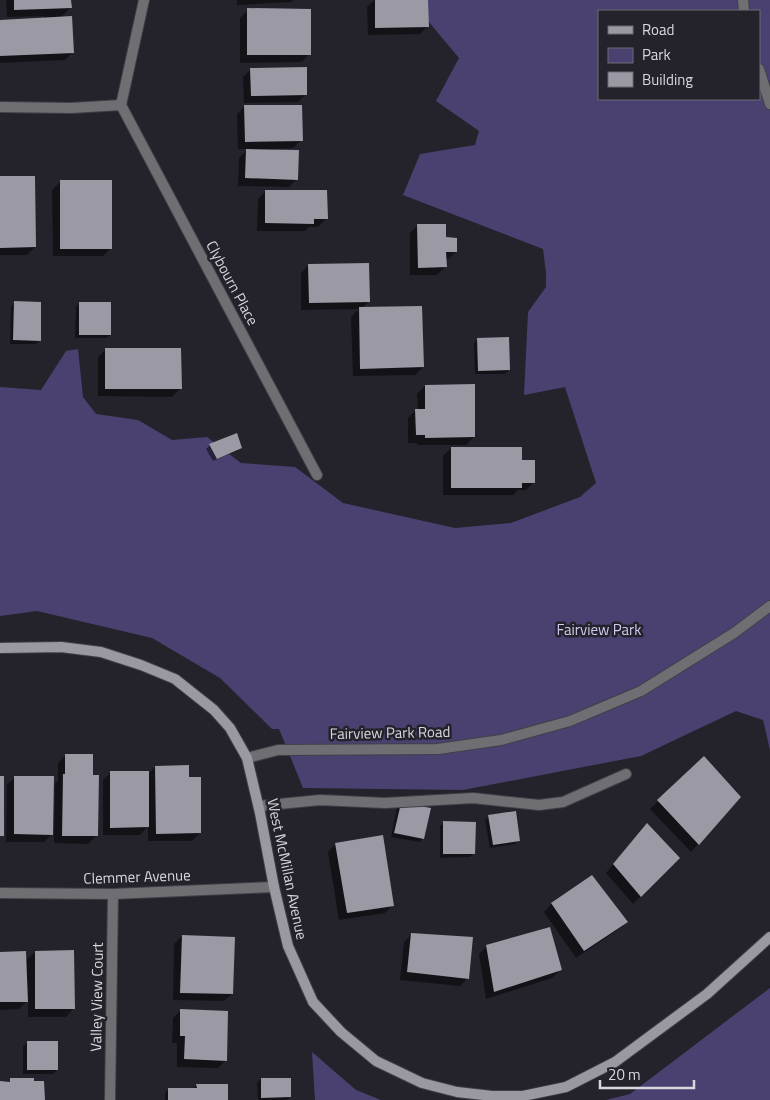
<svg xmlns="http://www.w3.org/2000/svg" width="770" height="1100" viewBox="0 0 770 1100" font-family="'Titillium Web',sans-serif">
	<rect width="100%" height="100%" fill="#24232c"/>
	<path fill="#4a4170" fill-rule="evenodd" d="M428 0H770V750L763 720 736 711 641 756 463 790 303 788 279 729H272L220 678 152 638 37 611 0 616V387L41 390 66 351 78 349 83 397 96 414 138 420 172 440 207 437 241 463 295 467 343 503 455 528 511 523 580 497 596 483 565 387 524 395 528 312 546 287V273L543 249 403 195 420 154 475 145 479 131 436 101 459 58 423 15ZM599 11H759V99H599Z
		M770 988V1100H606L630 1094Z
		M312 1052 356 1090 381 1100H315Z"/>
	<path fill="#0007" d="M6 0H70V8L60 18 73 52 65 60 0 63V21L44 19V16L7 17Z
		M237 0H293L292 2 237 5Z
		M374 0H427L428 26 420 34 368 35 367 7Z
		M248 10 309 54 302 62 240 63V18Z
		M251 69 306 94 298 102 244 103 243 77Z
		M245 106 301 140 293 148 277 149V151L297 179 289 187 238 186 239 158 248 149H238L237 114Z
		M0 178 35 247 27 255H0Z
		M60 182 111 248 103 256H53L52 190Z
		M266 191 326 219 318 227H309L305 231H257L258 199Z
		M418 225 445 238 456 252 448 259H445V267L437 275H410V233Z
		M308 265 369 301 361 309 423 367 415 375 353 376 351 317 359 309 301 310V273Z
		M15 303 40 340 36 344H10L11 306Z
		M79 303 110 335 106 338H75L76 307Z
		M478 339 509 370 505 374H475L474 343Z
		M106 349 180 389 172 397 98 396V357Z
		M425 386 474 437 466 445H418L417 443H408V418L416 410H418L417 394Z
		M210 445 241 448 237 451 213 461 206 449Z
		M451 448 521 461 534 482 526 490H518L513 495H443V456Z
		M66 755 92 776 96 836 88 844 54 843 55 783 58 781V763Z
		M704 758 740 797 691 852 650 809Z
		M155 767 188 779 200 833 192 841H148V826L140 835H103V780L111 772 148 774Z
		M15 777 52 834 44 842H6L7 785Z
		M401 804 423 838 420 842 391 837 397 808Z
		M489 816 519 840 515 844 490 848 485 820Z
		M444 823 474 853 470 857 440 858V826Z
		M640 832 678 858 633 904 606 873Z
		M336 844 393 905 385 913 339 920 328 852Z
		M592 876 627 922 619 929 576 958 544 912 551 904Z
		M412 934 468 978 460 986 400 980 404 942Z
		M182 936 232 994 224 1001 173 1000 174 944Z
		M487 946 560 970 552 978 486 999 479 954Z
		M35 952 73 1009 66 1017H28V1000L19 1009 0 1010V953L25 961Z
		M181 1010 226 1060 218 1068 177 1067V1043H172L173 1018Z
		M27 1043 57 1070 53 1074H23V1046Z
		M261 1079 290 1097 287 1100H258L257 1083Z
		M197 1085 227 1100H165V1093L169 1089H193Z"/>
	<path fill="#9b99a4" d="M14 0H71L72 8 14 10Z
		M375 0H428L429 27 375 28Z
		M247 8 311 9V55H247Z
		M72 16 74 53 0 56V20Z
		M307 67V95L251 96 250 68Z
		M244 105H302L303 141 245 142Z
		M246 149 299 150 298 180 245 178Z
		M0 176H35L36 247 0 248Z
		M60 180H112V249H60Z
		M265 190H327L328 219H314V224L265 223Z
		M417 224H446V237L457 238V252H446L447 267 418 268Z
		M369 263 370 302 309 303 308 264Z
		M14 301 41 302V341L13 340Z
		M79 302H111V335H79Z
		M422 306 424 367 360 369 359 307Z
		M509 337 510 370 478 371 477 338Z
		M105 348H181L182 389H105Z
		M475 384V437L425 438V435H416L415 409H425V385Z
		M237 433 242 448 217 459 209 444Z
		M451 447H522V460H535V483H522V488H451Z
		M65 754H93V775H99L98 836H62L63 774H65Z
		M704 756 741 797 699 845 657 800Z
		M189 765V777H201V833L156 834 155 766Z
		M110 771H149V827L110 828Z
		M0 776H4V836H0Z
		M14 776H54L53 835 14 834Z
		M401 803 431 808 424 839 394 833Z
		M516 811 520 841 493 845 488 815Z
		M443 821 476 822 475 854H443Z
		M647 823 680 858 641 897 613 864Z
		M383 835 394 906 347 913 335 843Z
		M592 875 628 922 584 951 551 903Z
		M550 927 562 970 494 992 486 945Z
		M411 933 473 937 469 979 407 972Z
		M182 935 235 937 233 994 180 993Z
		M74 950 75 1009H35V951Z
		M26 951 28 1002H0V952Z
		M180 1009 228 1011 227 1061 184 1059 185 1036H180Z
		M27 1041H58V1070H27Z
		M10 1078H34V1081H44L45 1100H0V1081L10 1082Z
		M261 1078H291V1097L261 1098Z
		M196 1084H228V1100H168V1088H197Z"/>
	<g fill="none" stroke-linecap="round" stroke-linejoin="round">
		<defs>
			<path id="service" d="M259 806 320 800 385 803 473 798 539 805 563 802 626 774"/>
			<path id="minor" d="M743 0 744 11
				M759 69 770 104
				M121 105 317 475
				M0 107 71 108 121 105 144 0
				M247 758 278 750 438 749 501 740 570 721 641 691 734 633 770 606
				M0 893 113 894 274 887
				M110 1100 113 894"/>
			<path id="secondary" d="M0 648 61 647 101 652 141 665 175 679 214 710 230 728 247 758 260 813 274 887 288 946 313 1002 341 1032 376 1061 422 1083 457 1092 492 1096H523L566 1087 615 1062 707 994 770 937"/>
		</defs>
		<use href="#service" stroke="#414048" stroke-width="12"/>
		<use href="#minor" stroke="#414048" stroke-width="12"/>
		<use href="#secondary" stroke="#414048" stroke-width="12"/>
		<use href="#service" stroke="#6f6f73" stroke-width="10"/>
		<use href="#minor" stroke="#6f6f73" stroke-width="10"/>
		<use href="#secondary" stroke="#9a99a1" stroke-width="10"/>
	</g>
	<g text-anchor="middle" stroke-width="5" stroke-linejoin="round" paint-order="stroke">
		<g font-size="15" fill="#d8d7dd" stroke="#24232c">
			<text transform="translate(232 283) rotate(62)" y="5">Clybourn Place</text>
			<text transform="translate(390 733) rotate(-1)" y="5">Fairview Park Road</text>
			<text transform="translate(287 869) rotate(78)" y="5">West McMillan Avenue</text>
			<text transform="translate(137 877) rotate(-2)" y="5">Clemmer Avenue</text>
			<text transform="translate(97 997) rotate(-89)" y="5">Valley View Court</text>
		</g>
		<g font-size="15" fill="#cec9f0" stroke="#24232c">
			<text x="599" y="635">Fairview Park</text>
		</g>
	</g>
	<rect x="598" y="10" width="162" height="90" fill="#24232c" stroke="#6c6b73"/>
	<rect x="608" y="26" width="25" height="8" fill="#9a99a1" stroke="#6c6b73"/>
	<text x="642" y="35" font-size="15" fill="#d8d7dd">Road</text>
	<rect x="608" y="48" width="25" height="15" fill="#4a4170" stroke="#6c6b73"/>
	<text x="642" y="60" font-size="15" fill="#d8d7dd">Park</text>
	<rect x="608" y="72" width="25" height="15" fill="#9b99a4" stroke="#6c6b73"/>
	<text x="642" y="85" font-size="15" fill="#d8d7dd">Building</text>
	<path d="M600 1080v8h94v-8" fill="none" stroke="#d8d7dd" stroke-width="2.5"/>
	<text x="608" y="1080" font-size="15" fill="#d8d7dd" stroke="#24232c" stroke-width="4" paint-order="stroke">20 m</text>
</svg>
